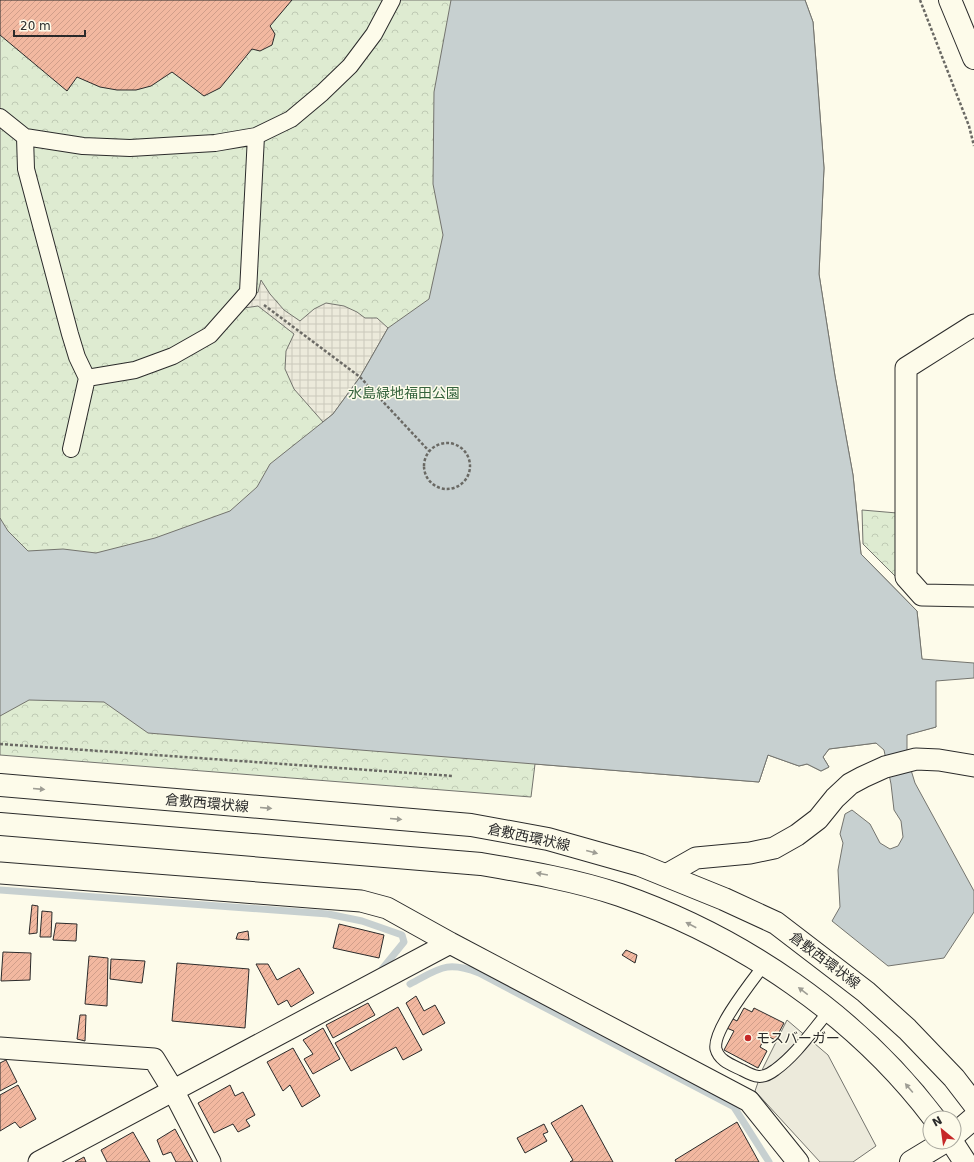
<svg xmlns="http://www.w3.org/2000/svg" width="974" height="1162" viewBox="0 0 974 1162" font-family="'DejaVu Sans','Noto Sans JP',sans-serif">
	<defs>
		<pattern id="park-crowns" width="20" height="18" patternUnits="userSpaceOnUse"><rect width="20" height="18" fill="#deebd1"/><path d="M2 6a3 3 0 1 1 6 0M12 15a3 3 0 1 1 6 0" fill="none" stroke="#bfcab4"/></pattern>
		<pattern id="plaza-grid" width="8" height="8" patternUnits="userSpaceOnUse"><rect width="8" height="8" fill="#eceadb"/><path d="M0 4h8M4 0v8" fill="none" stroke="#cbc9bc"/></pattern>
		<pattern id="building-hatch" width="6" height="6" patternUnits="userSpaceOnUse"><rect width="6" height="6" fill="#f2b8a0"/><path d="M-1 1l2-2M0 6l6-6M5 7l2-2" fill="none" stroke="#d09e8a"/></pattern>
	</defs>
	<rect width="100%" height="100%" fill="#fdfbea"/>
	<path fill="url(#park-crowns)" stroke="#74746e" d="M0 0H805L813 22 824 168 819 274 835 376 853 475 861 554 917 611 922 660 936 727 876 743 829 749 823 757 829 767 821 771 807 764 799 766 768 755 759 782 535 764 531 797 0 755Z
		M862 510 897 513 898 579 863 544Z"/>
	<path fill="#eceadb" stroke="#74746e" d="M787 1020 828 1055 876 1146 853 1162H820L755 1091 763 1068Z"/>
	<path fill="url(#plaza-grid)" stroke="#74746e" d="M261 280 270 294 284 310 300 321 314 309 326 303 344 306 357 312 365 318H377L388 328 360 377 333 414 323 422 294 389 285 369 286 351 294 334 258 306 244 308 258 292Z"/>
	<path fill="#c7d0d0" stroke="#74746e" d="M451 0H805L813 22 824 168 819 274 835 376 853 475 861 554 917 611 922 659 974 663V678L936 681V727L907 735V757L915 783 974 891V912L944 958 888 966 832 921 840 907 838 870 843 843 840 834 845 814 852 810 870 824 880 843 890 849 898 846 903 837 901 821 894 810 891 784 884 750 876 743 829 749 823 757 829 767 821 771 807 764 799 766 768 755 759 782 148 733 104 702 29 700 0 716V518L8 531 28 551 63 549 96 553 155 538 230 511 257 487 270 464 333 414 360 377 388 328 429 299 443 235 433 184 434 92Z"/>
	<g fill="none" stroke-linecap="round" stroke-linejoin="round">
		<path stroke="#c7d0d0" stroke-width="7" d="M0 890 328 914 362 921 402 935 404 942 382 969
			M410 984C439 969 446 960 479 973L734 1107 769 1162"/>
	</g>
	<path fill="url(#building-hatch)" stroke="#2b2b2b" d="M0 0H292L270 26 275 34 272 45 260 51 252 49 220 88 204 96 172 72 151 86 136 90H117L100 87 77 77 67 91 0 35Z
		M32 905 38 906 37 933 29 934Z
		M42 911 52 912 51 937H40Z
		M56 923 77 924 76 941 53 940Z
		M339 924 384 935 379 958 333 948Z
		M248 931 249 940 236 939 238 933Z
		M626 950 637 955 635 963 622 955Z
		M3 952 31 953 30 980 1 981Z
		M89 956 108 958 107 1006 85 1004Z
		M111 959 145 961 142 983 110 979Z
		M177 963 249 969 245 1028 172 1021Z
		M256 964H268L277 980 299 968 314 993 291 1007 287 1000 278 1005Z
		M416 996 424 1011 435 1005 445 1023 423 1035 406 1003Z
		M368 1003 375 1015 333 1038 326 1025Z
		M398 1007 422 1050 403 1060 396 1047 351 1071 335 1043Z
		M744 1008 752 1012 754 1008 784 1023 775 1040 766 1035 760 1047 767 1051 758 1068 724 1050 734 1031 724 1027 729 1017 737 1021Z
		M80 1015H86L85 1041 77 1039Z
		M323 1028 340 1059 313 1074 304 1059 313 1054 303 1040Z
		M293 1048 320 1096 302 1107 290 1085 283 1091 267 1062Z
		M6 1060 17 1082 0 1091V1063Z
		M18 1085 36 1119 20 1128 15 1122 0 1131V1095Z
		M230 1085 235 1096 243 1092 255 1115 246 1120 250 1126 238 1132 233 1124 214 1133 198 1103Z
		M582 1105 613 1162H570L573 1160 551 1123Z
		M737 1122 759 1162H676L675 1160Z
		M544 1124 548 1132 543 1134 547 1141 525 1153 517 1138Z
		M175 1129 193 1162H176L171 1152 163 1155 157 1140Z
		M133 1132 150 1162H107L101 1150Z
		M84 1157 86 1162H75Z"/>
	<g fill="none" stroke-linecap="round" stroke-linejoin="round">
		<defs>
			<path id="service" d="M764 965C752 981 712 1031 716 1049 719 1061 732 1065 742 1070 755 1077 762 1080 775 1070 796 1055 812 1031 829 1011"/>
			<path id="pedestrian" d="M0 117 25 137 83 146 130 148 215 143 256 136 291 119 322 93 350 66 374 34 392 0
				M25 137 26 169 70 334 77 357 87 378 135 370 173 356 210 335 248 292 256 136
				M71 449 87 378"/>
			<path id="minor" d="M974 325 906 368V577L922 595 974 596
				M0 873 361 901 387 908 450 943
				M666 875 696 858 750 853 774 848 797 835 818 819 835 798 850 784 863 777 885 767 916 759 939 760 974 766
				M0 1048 154 1059 173 1090 210 1162
				M39 1162 450 943 749 1101 798 1162"/>
			<path id="tertiary" d="M950 0 974 58
				M954 1135 974 1118
				M911 1162 944 1142"/>
			<path id="secondary" d="M0 785 471 825 548 839 640 865 724 899 776 923 866 992 907 1029 954 1078 974 1104
				M0 824 481 864C528 872 575 880 620 895 741 937 856 1015 934 1118
				M952 1142 965 1162"/>
		</defs>
		<use href="#service" stroke="#2b2b2b" stroke-width="13"/>
		<use href="#pedestrian" stroke="#2b2b2b" stroke-width="18"/>
		<use href="#minor" stroke="#2b2b2b" stroke-width="23"/>
		<use href="#tertiary" stroke="#2b2b2b" stroke-width="24"/>
		<use href="#secondary" stroke="#2b2b2b" stroke-width="24"/>
		<path stroke="#6a6964" stroke-width="2.5" stroke-dasharray="3 2" stroke-linecap="butt" d="M920 0 969 126 974 146
			M264 305 360 377 429 451
			M424 466a23 23 0 1 1 46 0a23 23 0 1 1-46 0Z
			M0 744 453 776"/>
		<use href="#service" stroke="#fdfbea" stroke-width="11"/>
		<use href="#pedestrian" stroke="#fdfbea" stroke-width="16"/>
		<use href="#minor" stroke="#fdfbea" stroke-width="21"/>
		<use href="#tertiary" stroke="#fdfbea" stroke-width="22"/>
		<use href="#secondary" stroke="#fdfbea" stroke-width="22"/>
	</g>
	<defs><path id="oneway-solid" d="M-6-.8H1V-3.2L6.5 0L1 3.2V.8H-6Z"/></defs>
	<g fill="#9e9d94">
		<use href="#oneway-solid" transform="translate(39 789) rotate(5)"/>
		<use href="#oneway-solid" transform="translate(266 808) rotate(5)"/>
		<use href="#oneway-solid" transform="translate(396 819) rotate(5)"/>
		<use href="#oneway-solid" transform="translate(592 852) rotate(15)"/>
		<use href="#oneway-solid" transform="translate(542 874) rotate(-170)"/>
		<use href="#oneway-solid" transform="translate(691 925) rotate(-152)"/>
		<use href="#oneway-solid" transform="translate(803 991) rotate(-143)"/>
		<use href="#oneway-solid" transform="translate(909 1088) rotate(-130)"/>
	</g>
	<circle fill="#c62828" stroke="#fdfbea" stroke-width="1.5" cx="748" cy="1038" r="4"/>
	<g text-anchor="middle" stroke-width="3" stroke-linejoin="round" paint-order="stroke">
		<g font-size="14" fill="#34623c" stroke="#fdfbea">
			<text x="404" y="398">水島緑地福田公園</text>
		</g>
		<g font-size="14" fill="#2b2b2b" stroke="#fdfbea">
			<text transform="translate(207 803) rotate(5)" y="5">倉敷西環状線</text>
			<text transform="translate(529 837) rotate(12)" y="5">倉敷西環状線</text>
			<text transform="translate(825 960) rotate(37)" y="5">倉敷西環状線</text>
		</g>
		<g font-size="14" fill="#2b2b2b" stroke="#fdfbea" text-anchor="start">
			<text x="756" y="1043">モスバーガー</text>
		</g>
	</g>
	<g transform="translate(942 1130) rotate(331)"><circle r="19" fill="#fdfbea" stroke="#a9a89e"/>
	<path d="M0-3L7 15L0 10L-7 15Z" fill="#c62828"/>
	<text y="-6" font-size="11" font-weight="bold" text-anchor="middle" fill="#2b2b2b">N</text>
	</g>
	<path d="M14 30v6h71v-6" fill="none" stroke="#2b2b2b" stroke-width="2"/>
	<text x="20" y="30" font-size="12" fill="#2b2b2b" stroke="#fdfbea" stroke-width="3" paint-order="stroke">20 m</text>
</svg>
